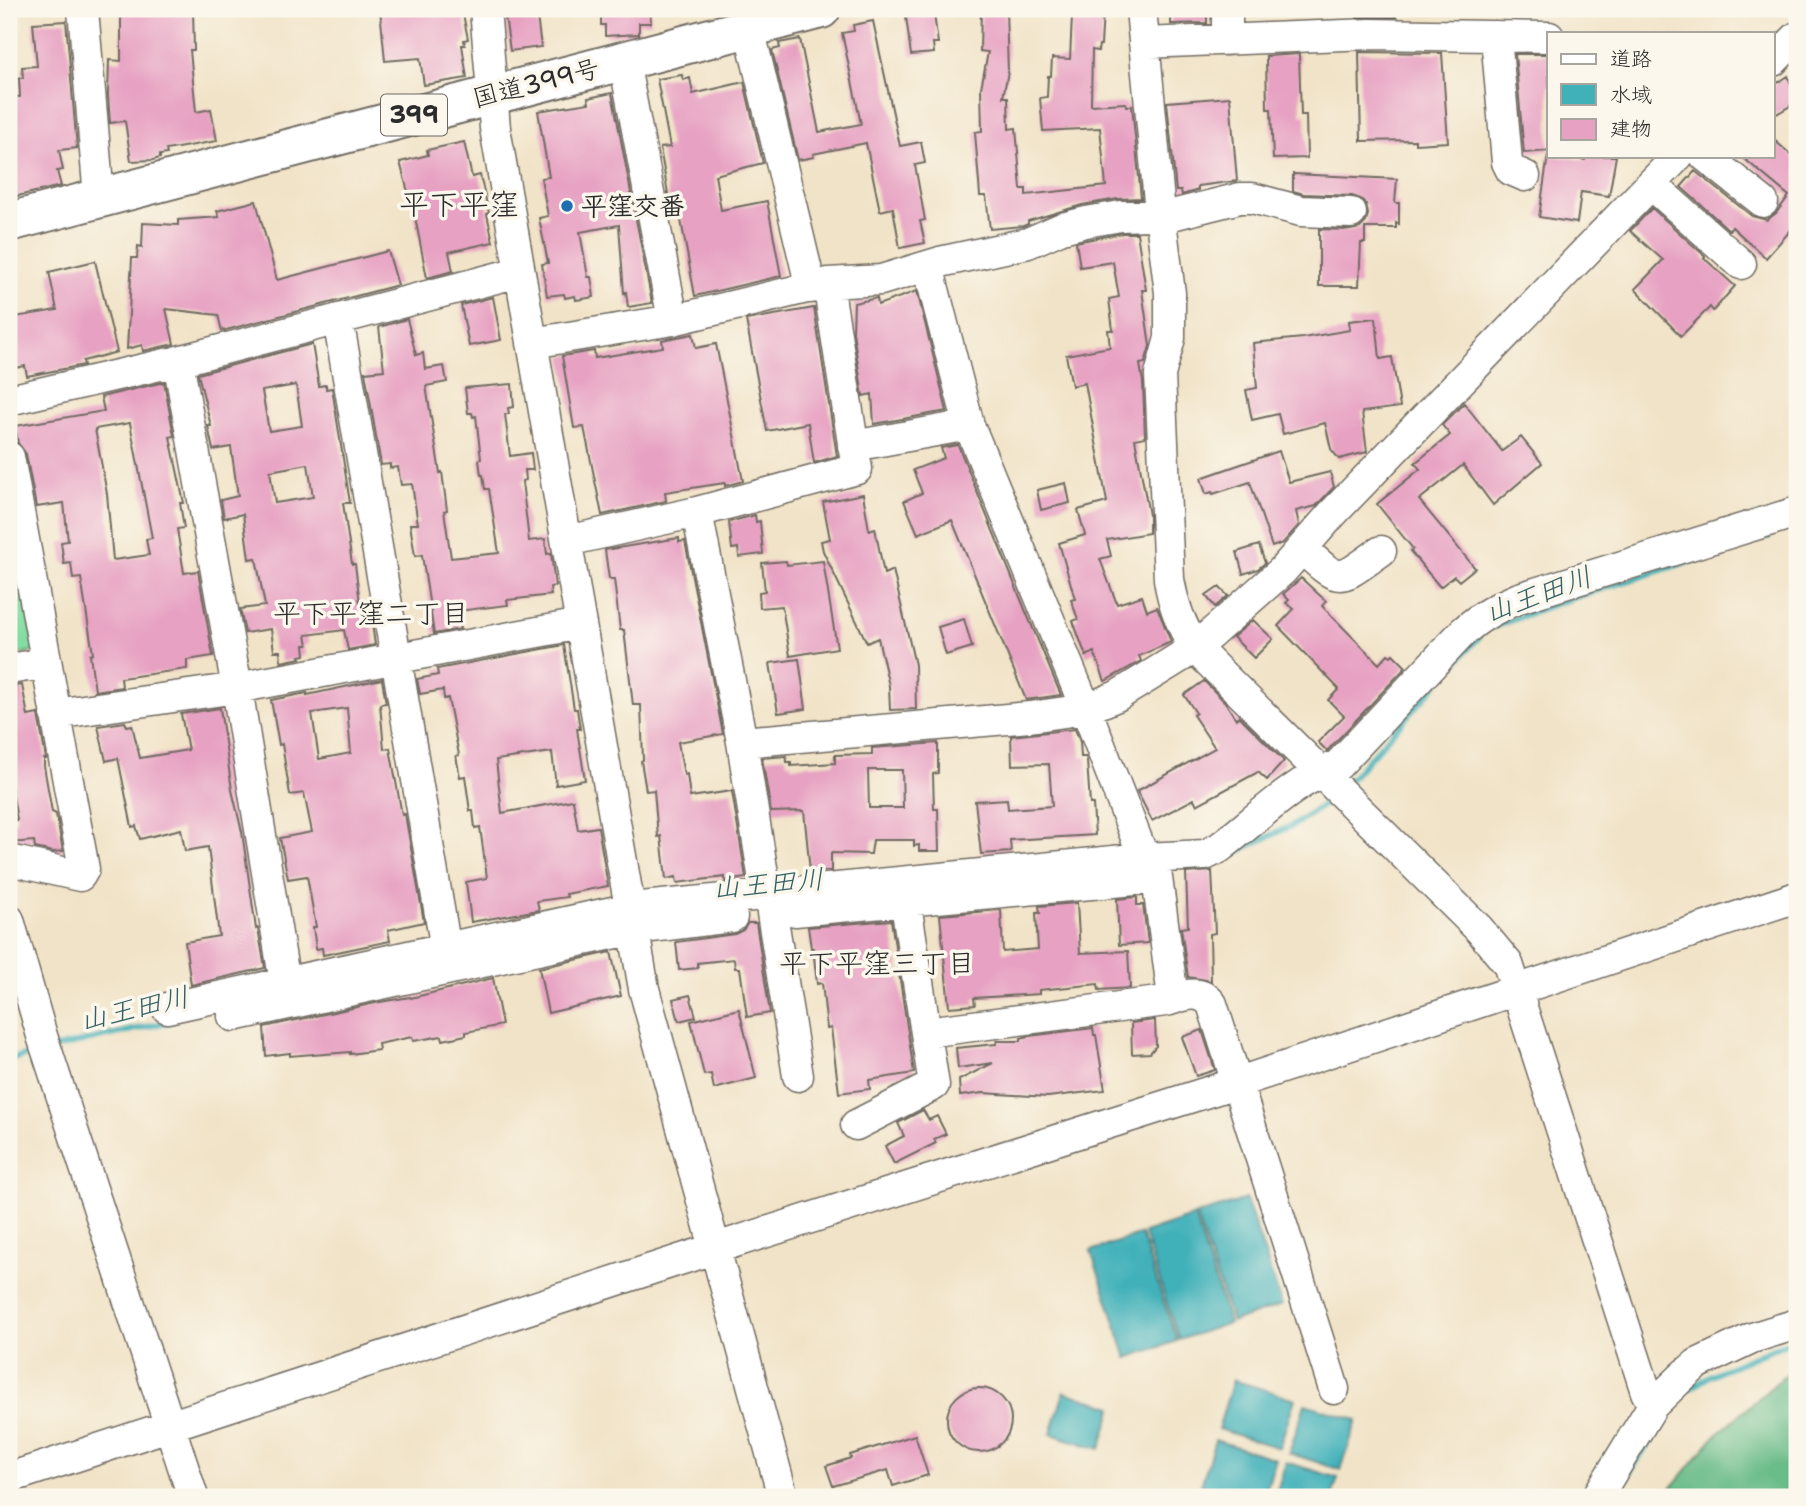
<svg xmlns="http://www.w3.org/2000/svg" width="1806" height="1506" viewBox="0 0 1806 1506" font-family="'Shantell Sans','Klee One',sans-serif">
	<rect width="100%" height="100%" fill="#fbf7ec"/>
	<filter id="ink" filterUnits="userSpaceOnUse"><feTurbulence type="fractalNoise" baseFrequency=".0143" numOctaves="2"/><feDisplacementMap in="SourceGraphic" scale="14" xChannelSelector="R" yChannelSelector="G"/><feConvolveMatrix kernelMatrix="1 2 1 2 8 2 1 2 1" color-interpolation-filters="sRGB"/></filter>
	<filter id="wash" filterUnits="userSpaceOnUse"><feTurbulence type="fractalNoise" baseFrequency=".00686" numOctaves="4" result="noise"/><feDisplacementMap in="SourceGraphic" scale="28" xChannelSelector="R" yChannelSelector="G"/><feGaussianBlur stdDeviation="1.57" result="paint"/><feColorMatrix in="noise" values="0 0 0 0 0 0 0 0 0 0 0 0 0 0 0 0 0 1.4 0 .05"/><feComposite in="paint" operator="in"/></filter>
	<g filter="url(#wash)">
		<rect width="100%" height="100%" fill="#f1e3c7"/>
		<path fill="#83dda3" stroke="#578467" stroke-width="2" d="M9 505 35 651 9 656Z"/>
		<path fill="#6abc89" stroke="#4a745a" stroke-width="2" d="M1797 1365V1497H1664L1714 1437Z"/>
		<path fill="#40b0b9" stroke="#366e72" stroke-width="2" d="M1246 1199 1282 1305 1232 1322 1196 1215Z
			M1194 1216 1229 1323 1179 1340 1144 1233Z
			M1141 1234 1177 1341 1127 1358 1091 1251Z
			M1233 1380 1295 1399 1279 1448 1218 1429Z
			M1064 1392 1113 1407 1100 1449 1051 1434Z
			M1305 1404 1357 1420 1341 1470 1289 1453Z
			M1215 1440 1276 1459 1264 1497H1226L1200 1489Z
			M1286 1462 1338 1478 1332 1497H1275Z"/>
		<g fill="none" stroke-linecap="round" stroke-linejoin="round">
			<path stroke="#40b0b9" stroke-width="6" d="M1493 627 1555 604 1769 536
				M1347 783 1479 637
				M1232 854 1297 823 1326 803
				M56 1048 171 1021
				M9 1060 38 1052
				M1691 1388 1711 1375 1797 1339
				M1620 1487 1676 1402"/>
		</g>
		<g id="blocks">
			<path fill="#e7a1c2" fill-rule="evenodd" d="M136 9H193L194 50H190L196 112 211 109 217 141 166 150 167 154 160 155V158L153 160 131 161 125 121 110 123 108 95 109 60 121 61V11L128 12Z
				M380 9H462L468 39 464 40 465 45H462L467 78 424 85 420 58 385 61Z
				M504 9H536L541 47 510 51Z
				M601 9H650L651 23H639V34L605 36V25H601Z
				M905 9H929V14H934L938 43H933L934 53 911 55Z
				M981 9H1006L1008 72 1003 97H1008L1009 129 1016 128 1021 189H1026V195L1106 186 1100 128 1043 131 1040 98 1047 97 1048 76H1051L1052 58 1070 59 1072 16H1076V11L1103 12 1101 45H1099L1098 51 1092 50 1091 105 1126 103 1127 106H1132L1141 198 1118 199 1082 205 1028 221V224L1023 226 990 229 986 196H980L975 132 982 131 981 88 988 52 980 51Z
				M1171 9H1207V23L1171 24Z
				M1357 9H1395L1396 17H1357Z
				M66 21 77 148 59 150 63 170 57 171 61 186 9 198V96L20 97 19 78H23L22 67 37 66 33 23Z
				M873 21 900 146 921 142 925 163 915 165 925 220 920 221 925 243 900 248 893 208 880 211 866 143 813 154 814 157 798 160 772 50 780 48 779 43 800 39 819 132 861 124 842 33 854 31 853 25Z
				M1359 52 1442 53 1448 142 1415 144V140L1361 141Z
				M1299 54 1301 115H1306L1307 158 1273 159 1271 109H1267L1266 56Z
				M1515 54H1549V151L1524 153Z
				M682 75 683 80 690 78 693 94 744 82 763 163 715 175 721 210 767 201 781 276 695 296 678 204 670 205 660 148 670 147 657 79Z
				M1788 76 1797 102 1773 116V86Z
				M612 93 652 303 628 307 626 292 624 293 619 225 580 232 588 277H591L594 297 576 300 575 296 565 298 564 294 547 296 542 264 548 263 539 218 548 216 541 178 549 177 538 111 589 103 588 98Z
				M1230 97 1237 181 1198 186V190L1182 195 1181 191H1176L1167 102Z
				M1773 139 1797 160V223L1766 258 1732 227 1729 230 1681 187 1695 171 1752 216 1767 220 1776 213 1789 196 1741 156H1773Z
				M464 142 472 177 480 175 489 213 487 214 493 242 449 252 453 271 427 278 416 222 400 162 428 155 427 150Z
				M1548 155 1585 160 1586 156H1616L1609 196 1581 192 1577 223 1539 217Z
				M1293 174 1397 179 1395 203H1399V224L1396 223V228H1365V243H1361L1359 286H1319V229L1350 230 1360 228 1366 222 1368 214 1366 204 1361 199 1352 196 1304 194 1293 191Z
				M256 201 277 280 388 251 398 285 222 331 218 315 166 309 174 344 143 351 142 345 127 349 132 258H137L138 246 142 247 143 223 178 225V220L219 217 217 211Z
				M1652 208 1705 256 1704 258 1735 286 1713 311 1710 307 1681 336 1635 289 1663 260 1630 231Z
				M1123 233H1137L1146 290H1142L1150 346 1145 363 1140 364 1143 382 1145 437 1135 439 1149 515V533L1107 540 1111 556 1100 559 1117 604 1142 596 1147 611 1157 607 1171 642 1139 656 1141 661 1105 681 1094 652 1086 656 1073 621 1078 619 1071 600 1075 599 1059 543 1085 535 1078 510 1107 502 1085 383 1072 386 1066 355 1110 347 1108 330H1113L1109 299 1119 297 1113 262 1080 267 1076 242Z
				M95 261 117 352 83 361 84 365 27 376 25 366 11 369 9 318 57 310 49 272Z
				M917 291 947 411 874 424 872 394 863 396 853 332 854 303 877 298 878 305Z
				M493 297 501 340 469 346 461 305Z
				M814 308 837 456 814 463 808 423 767 431 746 320Z
				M1376 318 1380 359 1392 357 1400 407 1362 412 1367 452 1339 459 1331 449 1325 423 1283 434 1278 414 1252 420 1246 390 1257 388 1253 343 1303 338 1350 330 1349 321Z
				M407 319 416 355 423 353 425 369 444 366 447 382 426 386 440 473 442 472 447 510 444 511 451 558 499 553 489 489H485L483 475H481L479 460 481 459 476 416 473 417 472 413H468L465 388 512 384 514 407 508 408 509 414H505L510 456 531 453 533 470H525L526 480 522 481 529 541 545 539 547 554 551 553 555 586 550 587 551 595 507 600 508 605 457 611 460 629 434 634 422 555 415 556 410 524H418L412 484 401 485 398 467 390 468V464L381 465 365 372 384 370 379 327Z
				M693 334 696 348 716 344 743 481 725 486V483L665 492 666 501 602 515 584 427 574 428 562 356 594 351 595 358 663 347 662 340Z
				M312 344 319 386 326 385V389L332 388 350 503H343L352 564H355L360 603H369L375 645 348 650 344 630 306 635 308 645H304L305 655 300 656 301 658 281 662 280 651H274L271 629 245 633 240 609 265 606 256 558 249 559 243 514 224 518 221 500 238 496 231 447 213 450 208 426H211L198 374ZM296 385 302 426 269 431 262 391ZM308 464 313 497 275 503 270 471Z
				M164 382 174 436 170 437 184 503H180L184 528 177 529 184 573 198 571 213 656 187 660V669L121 678 122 687 95 691 90 655 93 654 81 578 73 579 71 563 64 564 61 542 68 541 64 503 36 507 26 454 18 443 15 426 104 411 101 397ZM130 423 152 538 146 539 149 555 113 560 107 494 95 429Z
				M1464 403 1502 451 1521 437 1542 463 1493 505 1463 465 1419 500 1475 568 1459 581 1454 576 1440 587 1410 551 1413 549 1377 504 1420 469 1415 463 1450 435 1442 425Z
				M958 445 1024 607 1061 695 1026 700 952 520 918 534 904 501 922 493 913 470 944 458 941 448Z
				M1279 451 1289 482 1330 472 1334 487 1316 506 1296 511 1299 525 1283 543 1272 547 1250 482 1213 494 1212 492 1206 494 1201 478Z
				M1066 483 1070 503 1041 510 1037 490Z
				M863 494 869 530 875 528 884 574 893 570 915 665 916 709 890 710 889 686 878 638 867 643 823 551 821 541 830 539 823 502Z
				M755 515 756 522 760 521 763 554 739 557 738 548 732 549 729 522Z
				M679 538V542L685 541 723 734 678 742 684 775 687 774 690 797 732 791 746 878 725 881V877L677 883 676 877 666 879 661 836 658 837 654 790 646 791 641 761 643 760 641 705H633L624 630H620L614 579H609L605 550Z
				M1259 545 1265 563 1258 569 1243 574 1237 552Z
				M786 561 787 565 823 561 837 648 790 656 782 606 760 608 759 592 765 591 762 563Z
				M1301 578 1326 601 1322 606 1379 664 1388 654 1391 656 1393 654 1406 667 1327 751 1318 742 1344 716 1328 700 1339 689 1278 626 1294 609 1286 603 1289 600 1283 594Z
				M1219 587 1228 596 1215 607 1206 596Z
				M964 619 972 647 946 655 938 627Z
				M1253 620 1273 639 1254 658 1233 637Z
				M564 645 574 709H577L580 729H577L585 780 556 785 552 752 496 760 502 813 573 800 578 830 598 827 608 886 566 894 567 897 537 901 539 910 471 922 466 882 487 878 480 827 475 828 473 811H470L465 776 460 777 456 756 459 755 448 698 444 699 443 690 420 694 417 679 438 675 437 669Z
				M799 659 806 709 778 713 770 663Z
				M382 679 386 703 380 704 384 749 390 748 402 815 405 814 424 922 388 930 390 941 323 955 322 948 316 949 313 927H316L307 876 288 879 280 838 312 832 304 793 290 795 282 744 279 745 271 700 307 693V695ZM347 708 351 753 319 759 312 713Z
				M1204 681 1225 702 1236 719 1239 716 1284 761 1267 780 1258 772 1197 805 1194 799 1152 821 1137 791 1215 748 1193 715 1196 713 1184 695Z
				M22 685 28 716 38 714 46 759H44V766L52 812 56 814 63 851 53 852 35 848 34 841 9 843V821L17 820 9 772V686Z
				M220 708 232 790 242 832 256 929 258 928 265 968 191 985 185 942 219 936 208 847 185 851 181 829 140 839 136 826 132 827 118 758 106 761 98 726 125 722 127 726 132 725 140 758 188 750 181 714Z
				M1075 729 1080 742 1081 757H1086L1087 761 1090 804H1093L1095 835 1010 840 1011 852 981 854 975 801 1007 799 1008 809 1052 806 1049 764 1012 765 1011 736Z
				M938 743V773L933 774 934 809H938L939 851H919V845L914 846V840H873L871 854 831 853V871H810L804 811 771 812 762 758 786 756 787 762H791V766L835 763V755L872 754V748ZM868 770H902L903 808H869Z
				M1212 871 1215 933 1210 934 1211 981 1188 977 1181 928 1188 927 1186 873Z
				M1137 897V905H1143L1148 943 1119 945 1117 899Z
				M1077 903 1080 953 1128 951 1130 988 1099 990 1098 984 1039 990V994L974 998 975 1005 949 1007 940 915 1001 910 1003 952 1038 949 1036 913H1040L1039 906Z
				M891 920 914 1073 869 1080 870 1089 839 1093 831 1028 827 1029 822 983 817 984 813 948H811L808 927Z
				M748 923H756L770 1013 747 1017 740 968H735L734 959 697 963 698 968 679 970 676 942 735 934 743 930Z
				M611 952 621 996 548 1013 539 968Z
				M493 978 502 1025 466 1032V1035L443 1040 442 1036 413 1041 412 1037 378 1044 379 1050 350 1054V1052L313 1055V1054L290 1056V1053L266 1056 264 1027 380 1002 410 997 411 998Z
				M690 995 696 1017 679 1021 673 999Z
				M739 1009 756 1078 714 1089 711 1074 704 1075 691 1021Z
				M1155 1020 1156 1046 1150 1053 1132 1054 1131 1023Z
				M1093 1028 1094 1035H1096L1105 1090 1048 1097 983 1093 960 1096 959 1080 993 1063 958 1068 956 1048 996 1044 997 1041H1021V1038L1029 1036Z
				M1202 1030 1215 1070 1196 1076 1182 1037Z
				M923 1110 929 1120 937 1116 946 1134 934 1139 936 1143 894 1164 885 1146 904 1136 898 1123Z
				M947 1420a32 32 0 1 1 64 0a32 32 0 1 1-64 0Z
				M915 1435 928 1475 893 1486 888 1470 833 1486 826 1466 851 1458 850 1455Z"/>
		</g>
	</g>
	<g filter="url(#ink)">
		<use href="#blocks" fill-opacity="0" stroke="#706b62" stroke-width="2"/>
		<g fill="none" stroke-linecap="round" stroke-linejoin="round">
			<defs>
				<path id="minor" d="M83 9 99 198
					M485 9 495 128 644 989 783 1497
					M1141 9 1160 213 1170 293V338L1160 375 1169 579C1173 605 1181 626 1195 648L1479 929 1508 964 1646 1392 1653 1405
					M1227 9V40
					M749 28 811 288
					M1496 36 1507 162 1511 170 1525 176
					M1144 43 1370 34 1549 37
					M624 61 673 320
					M1773 61 1797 37
					M1705 156 1763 202
					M1651 184 1741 264
					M338 319 449 967
					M532 343 673 320 828 283 881 280 940 262 1028 243 1062 228 1086 222 1121 216 1176 214 1240 198H1252L1301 211 1351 213
					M178 361 237 688 288 1002
					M9 400 178 361 519 272
					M853 446 969 425
					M9 457 84 869 80 876 9 860
					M697 512 742 742 766 893
					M567 541 697 512 857 469 828 283
					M1302 548C1342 586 1338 581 1381 551
					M9 669 46 663
					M55 714 237 688 581 624
					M742 742 1030 717 1086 709 1117 696 1195 648 1282 571 1332 514 1678 156
					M795 911 1157 878
					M772 913 798 1076
					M9 920 42 1036 193 1497
					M1166 1001C1183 996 1200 988 1212 1004L1334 1389
					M167 1008 631 908 1144 858 1205 855 1219 848C1257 819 1294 781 1338 765L1463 632C1480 616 1498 607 1519 598L1797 512
					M233 1016 635 929 732 917
					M926 1032 1166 1001 1172 990 1157 878 1144 858 1086 709 969 425 928 266
					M856 1125 934 1085 903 885
					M9 1478 713 1249 1236 1083 1797 897
					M1597 1497 1653 1405 1683 1376 1697 1364 1752 1338 1797 1324"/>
				<path id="highway" d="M9 222 821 9"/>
			</defs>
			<use href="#minor" stroke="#706b62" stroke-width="33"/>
			<use href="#highway" stroke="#706b62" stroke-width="42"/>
			<use href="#minor" stroke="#fff" stroke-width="30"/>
			<use href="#highway" stroke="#fff" stroke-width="38"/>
		</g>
	</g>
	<circle fill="#1f6fb2" stroke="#fbf7ec" stroke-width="2.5" cx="567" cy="206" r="7"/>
	<g text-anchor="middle" stroke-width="7" stroke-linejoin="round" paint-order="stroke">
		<rect fill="#fbf7ec" stroke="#696865" stroke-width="2" x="381" y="94.5" width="66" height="41" rx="5"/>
		<g font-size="24" font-weight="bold" fill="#2b2b2b">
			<text x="414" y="123">399</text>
		</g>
		<g font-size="26" fill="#2b2b2b" stroke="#fbf7ec">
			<text transform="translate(536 83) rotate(-14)" y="9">国道399号</text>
		</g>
		<g font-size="26" font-weight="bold" fill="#2b2b2b" stroke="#fbf7ec" text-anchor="start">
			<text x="581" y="215">平窪交番</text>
		</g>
		<g font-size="28" font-style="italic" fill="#336064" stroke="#fbf7ec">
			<text transform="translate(1538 594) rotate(-20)" y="10">山王田川</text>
			<text transform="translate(768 883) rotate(-5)" y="10">山王田川</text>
			<text transform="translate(134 1008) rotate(-13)" y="10">山王田川</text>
		</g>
		<g font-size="28" fill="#2b2b2b" stroke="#fbf7ec">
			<text x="371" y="623">平下平窪二丁目</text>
			<text x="877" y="973">平下平窪三丁目</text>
		</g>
		<g font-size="30" fill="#2b2b2b" stroke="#fbf7ec">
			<text x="459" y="215">平下平窪</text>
		</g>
	</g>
	<rect width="1806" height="1506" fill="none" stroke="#fbf7ec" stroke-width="35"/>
	<rect x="1547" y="32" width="228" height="126" fill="#fbf7ec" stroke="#a8a59f" stroke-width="2"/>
	<rect x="1561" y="54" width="35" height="10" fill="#ffffff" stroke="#a8a59f" stroke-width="2"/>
	<text x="1610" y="66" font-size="21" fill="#2b2b2b">道路</text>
	<rect x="1561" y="84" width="35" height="21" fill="#40b0b9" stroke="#a8a59f" stroke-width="2"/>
	<text x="1610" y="102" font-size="21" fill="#2b2b2b">水域</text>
	<rect x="1561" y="119" width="35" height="21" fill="#e7a1c2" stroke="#a8a59f" stroke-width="2"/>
	<text x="1610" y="136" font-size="21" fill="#2b2b2b">建物</text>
</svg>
